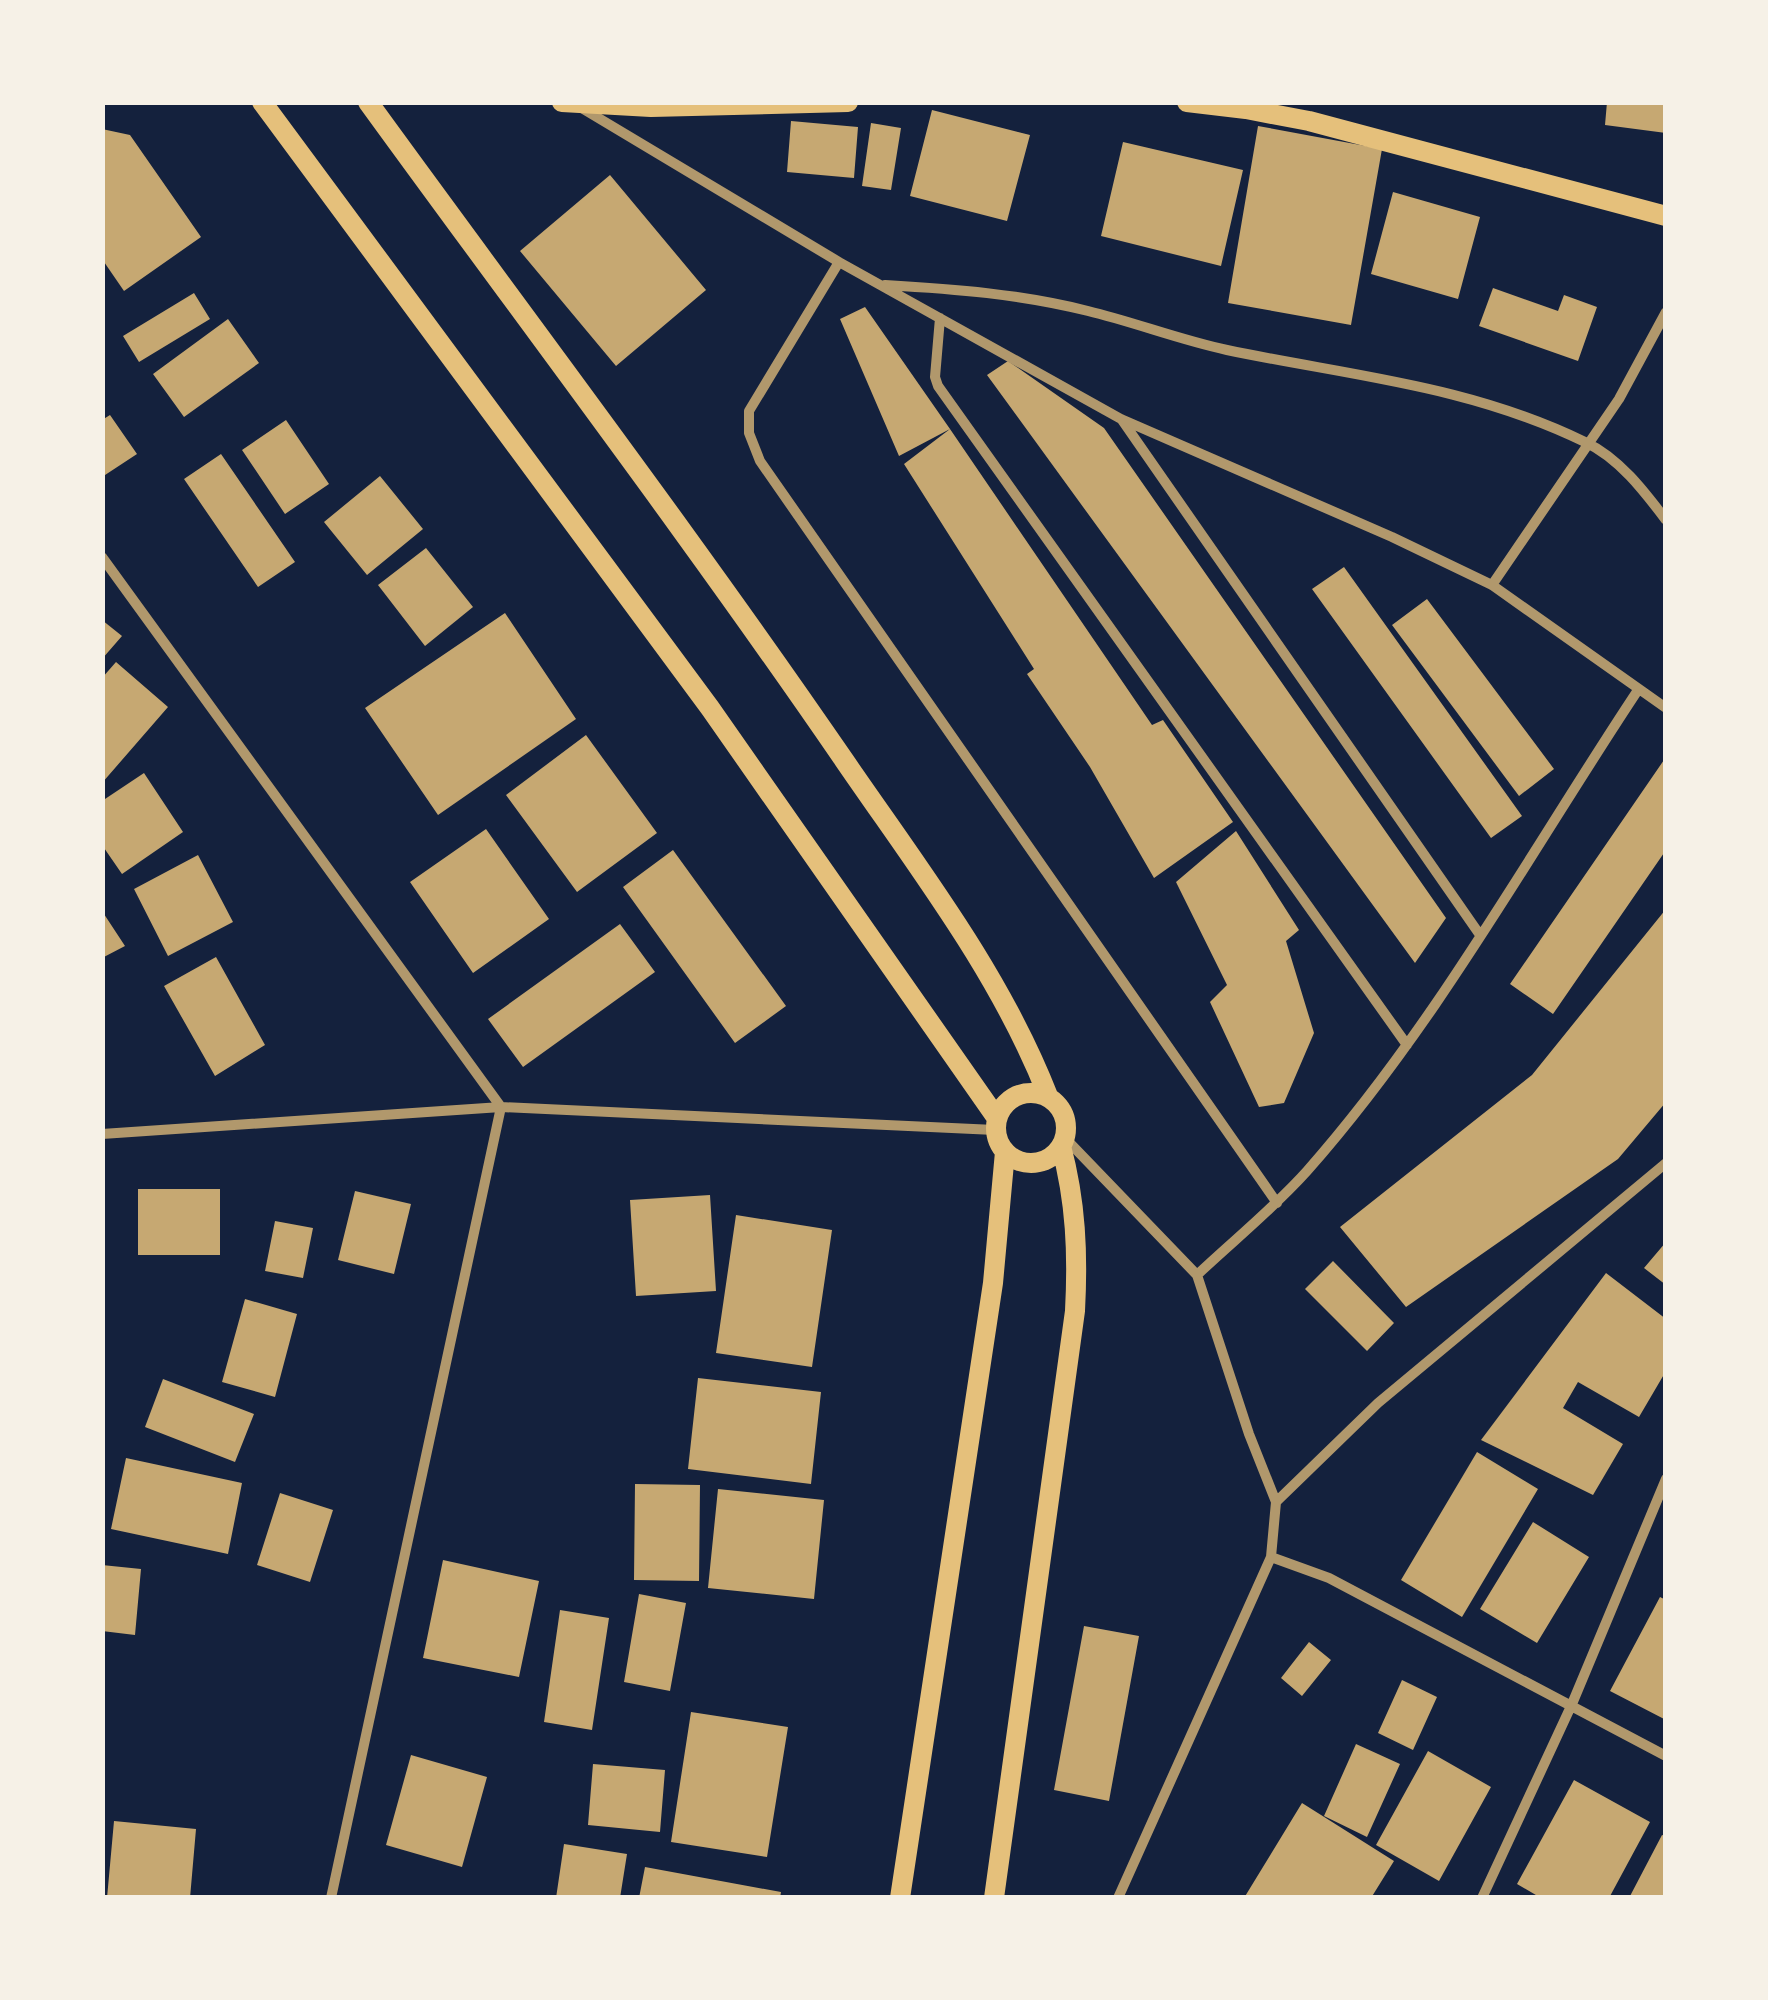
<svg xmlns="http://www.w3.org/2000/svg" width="1768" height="2000" viewBox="0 0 1768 2000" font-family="Quicksand,sans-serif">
	<rect width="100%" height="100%" fill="#14213d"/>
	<path fill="#c6a872" d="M1607 102H1666V133L1605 125Z
		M932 110 1030 135 1007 221 910 196Z
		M791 121 858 127 854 178 787 172Z
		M871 123 901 128 891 190 862 186Z
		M1258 126 1382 149 1351 325 1228 303Z
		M102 129 130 135 201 237 124 291 102 259Z
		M1123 142 1243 170 1221 266 1101 236Z
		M610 175 706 290 616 366 520 251Z
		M1393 192 1480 217 1458 299 1371 274Z
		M1493 288 1558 311 1564 295 1597 307 1578 361 1479 326Z
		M194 293 210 319 139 362 123 336Z
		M865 307 950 429 899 456 840 319Z
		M228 319 259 363 184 417 153 374Z
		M1008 361 1104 428 1446 918 1415 963 987 375Z
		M110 415 137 454 102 477V420Z
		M286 420 329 484 285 514 242 450Z
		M950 429 1152 725 1163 720 1233 822 1154 878 1090 767 1027 674 1034 669 904 464Z
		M221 454 295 562 258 587 184 479Z
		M380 476 423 529 367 575 324 522Z
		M426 548 473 607 425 646 378 585Z
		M1344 567 1522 816 1491 838 1312 589Z
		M1427 599 1554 769 1519 796 1392 625Z
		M505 613 576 719 438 815 365 708Z
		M102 620 122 636 102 659Z
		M116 662 168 707 102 783V678Z
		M586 735 657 833 577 892 506 795Z
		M1666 757V850L1553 1014 1510 984Z
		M144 773 183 832 122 874 102 845V801Z
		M486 829 549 919 473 973 410 882Z
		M1236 831 1299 930 1286 941 1314 1033 1284 1103 1259 1107 1210 1002 1227 985 1176 882Z
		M673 850 786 1006 735 1043 623 887Z
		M198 855 233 922 168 956 134 889Z
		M1666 909V1102L1618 1159 1406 1307 1340 1227 1532 1075Z
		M102 911 125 946 102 958Z
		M620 924 655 972 523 1067 488 1019Z
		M216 957 265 1045 215 1076 164 986Z
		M138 1189H220V1255H138Z
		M355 1191 411 1204 394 1274 338 1260Z
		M710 1195 716 1291 636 1296 630 1200Z
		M736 1215 832 1230 812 1367 716 1353Z
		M275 1221 313 1228 303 1278 265 1271Z
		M1666 1242V1285L1644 1268Z
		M1333 1261 1394 1323 1367 1351 1305 1289Z
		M1606 1273 1666 1319V1371L1639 1417 1578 1382 1563 1408 1623 1444 1593 1495 1481 1440Z
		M245 1299 297 1314 275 1397 222 1382Z
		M698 1378 821 1392 811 1484 688 1469Z
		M163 1379 254 1414 235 1462 145 1427Z
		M1477 1452 1538 1489 1462 1617 1401 1580Z
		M126 1458 242 1483 228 1554 111 1529Z
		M635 1484 700 1485 699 1581 634 1580Z
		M718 1489 824 1500 814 1599 708 1588Z
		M280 1493 333 1510 310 1582 257 1565Z
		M1533 1522 1589 1557 1537 1643 1480 1609Z
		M443 1560 539 1581 519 1677 423 1658Z
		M102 1565 141 1569 135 1635 102 1631Z
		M639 1594 686 1603 670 1691 624 1682Z
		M1660 1597 1666 1600V1720L1610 1691Z
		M560 1610 609 1618 592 1730 544 1722Z
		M1084 1626 1139 1636 1109 1801 1054 1790Z
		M1309 1642 1331 1660 1302 1696 1281 1678Z
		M1402 1680 1437 1697 1413 1750 1378 1733Z
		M691 1712 788 1727 767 1857 671 1842Z
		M1356 1744 1400 1764 1367 1837 1324 1816Z
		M1428 1751 1491 1787 1439 1881 1376 1845Z
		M411 1755 487 1777 462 1867 386 1845Z
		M593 1764 665 1770 660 1832 588 1825Z
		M1574 1780 1650 1822 1609 1898H1541L1517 1884Z
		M1302 1803 1394 1861 1371 1898H1244Z
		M114 1821 196 1829 190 1898H107Z
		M1662 1835 1666 1836V1898H1629Z
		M564 1844 627 1854 620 1898H556Z
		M645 1867 781 1892 780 1898H639Z"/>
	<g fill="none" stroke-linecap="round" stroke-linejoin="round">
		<path stroke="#b1986c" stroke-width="10" d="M580 107 839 262 1121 419 1392 537 1492 585 1666 708
			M839 262 749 411V433L760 461 1277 1203
			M885 285C954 289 1021 294 1088 311 1134 322 1180 340 1227 350 1351 376 1468 385 1585 442 1619 458 1644 491 1666 520
			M940 318 935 377 938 386 1407 1045
			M1122 420 1480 935
			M102 557 501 1107 331 1898
			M1492 585 1619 399 1666 312
			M102 1134 501 1107 995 1130
			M1065 1138 1197 1275 1249 1434 1276 1502 1271 1557 1118 1898
			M1197 1275C1234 1240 1273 1209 1307 1171 1436 1025 1531 851 1638 690
			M1276 1502 1378 1403 1666 1163
			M1271 1557 1329 1578 1666 1756
			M1482 1898 1572 1704 1666 1479"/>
		<path stroke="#e5c07b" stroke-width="20" d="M262 102 710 708 996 1117
			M368 102C527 321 691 537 844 760 918 868 1000 973 1048 1096
			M562 102 651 107 848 102
			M1187 102 1246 109 1309 121 1666 216
			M996 1128a35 35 0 1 1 70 0a35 35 0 1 1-70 0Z
			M900 1898 993 1283 1005 1152
			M994 1898 1075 1311C1078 1254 1076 1202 1061 1146"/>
	</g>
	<rect width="1768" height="2000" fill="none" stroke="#f6f1e7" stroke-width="210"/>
</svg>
